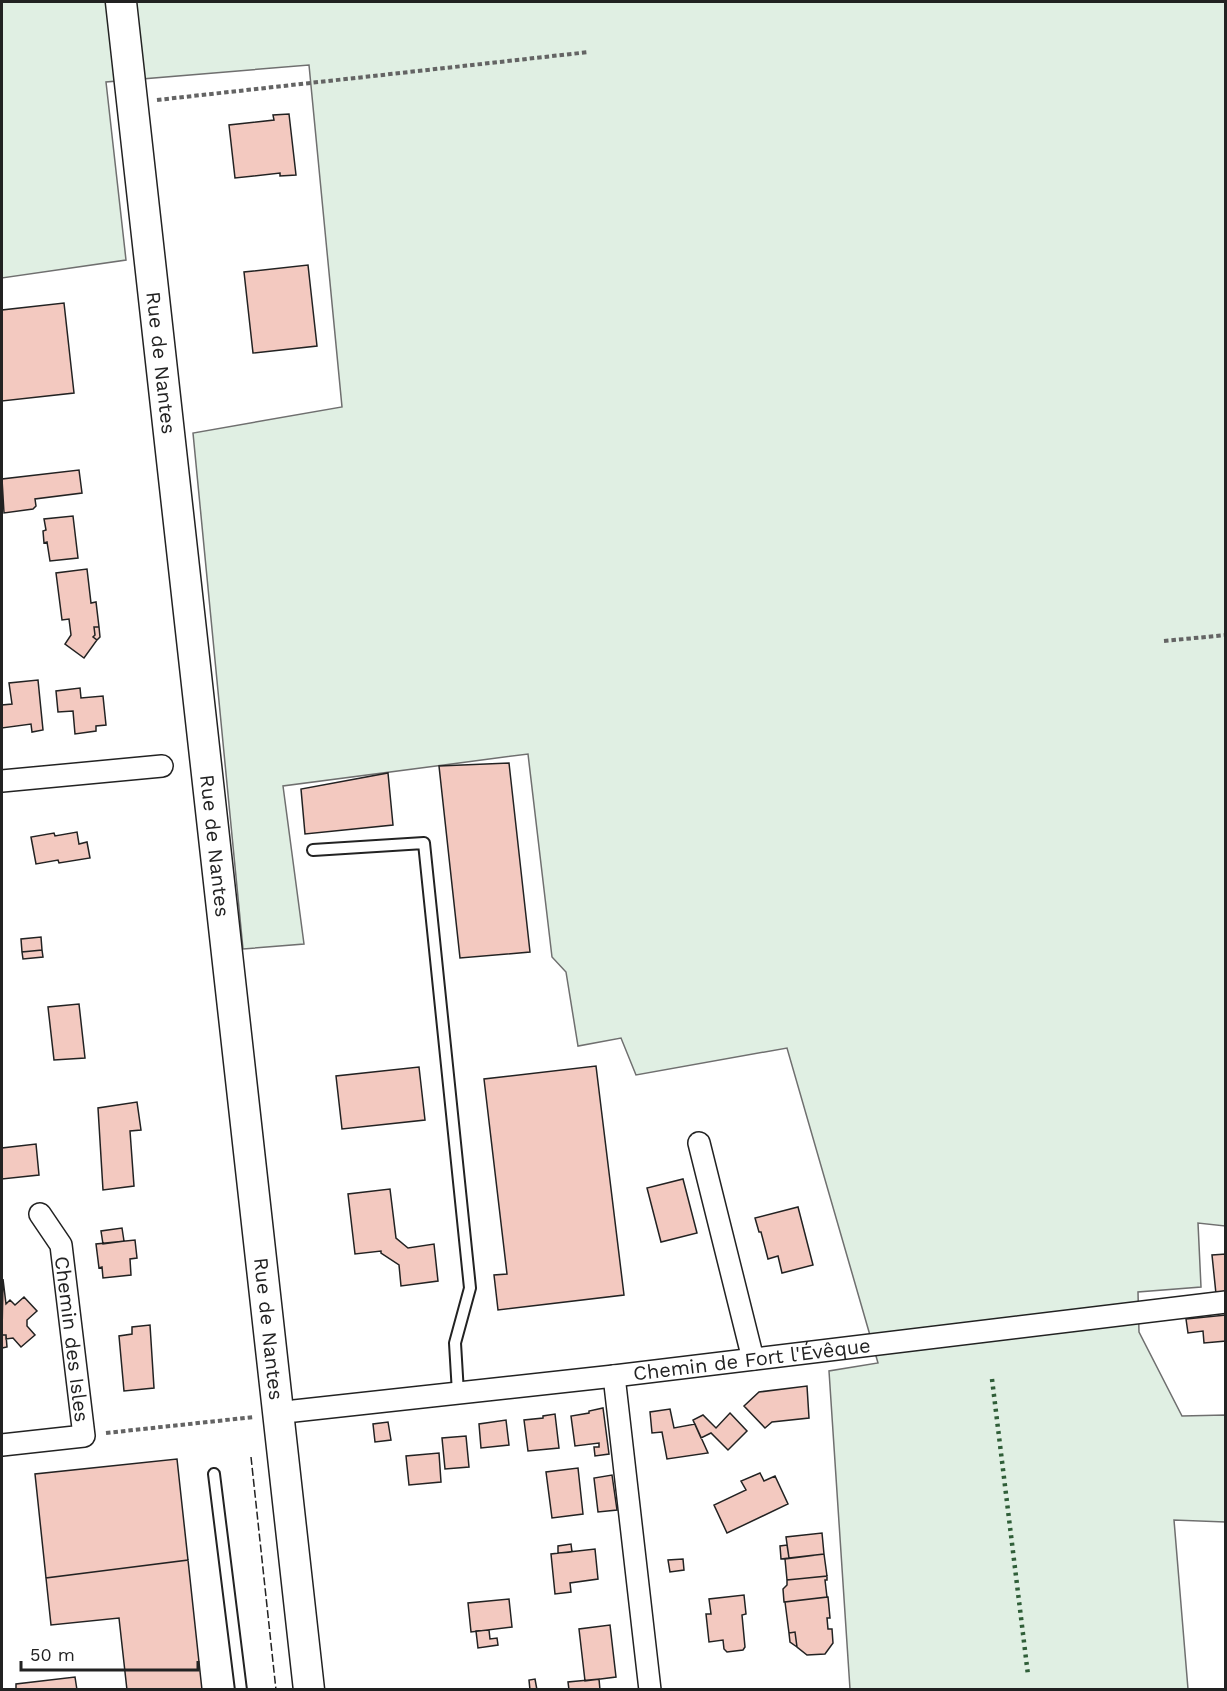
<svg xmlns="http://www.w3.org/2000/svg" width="1227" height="1691" viewBox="0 0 1227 1691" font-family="'Work Sans',sans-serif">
	<rect width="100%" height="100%" fill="#fff"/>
	<path fill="#e0efe3" stroke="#6f6f6f" stroke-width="1.5" d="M2 2H1225V1226L1198 1223 1201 1287 1138 1292 1139 1332 1182 1416 1225 1415V1522L1174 1520 1188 1689H850L829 1371 878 1363 787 1048 636 1075 621 1038 578 1046 566 972 552 957 528 754 283 786 304 944 243 949 193 433 342 407 309 65 106 82 126 260 2 278Z"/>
	<path fill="#f3c9c0" stroke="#222" stroke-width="1.5" d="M289 114 296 175 280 176V173L235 178 229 125 274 120 273 115Z
		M308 265 317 346 253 353 244 272Z
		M64 303 74 393 2 401V310Z
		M79 470 82 493 35 499 36 506 33 509 4 513 2 479Z
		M73 516 78 558 50 561 47 542 44 543 43 531 46 530 44 519Z
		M87 569 91 603 96 602 99 627H94L95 635 93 637 97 640 84 658 65 644 71 635 69 619 62 620 56 573Z
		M94 627H99L100 637 97 640 93 637 95 635Z
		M38 680 43 730 32 732 31 724 2 728V705L12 704 9 683Z
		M80 688 81 698 103 696 106 725 96 726V731L75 734 73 711 58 712 56 691Z
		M509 763 530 952 460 958 439 766Z
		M388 773 393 825 305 834 301 789Z
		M77 832 79 844 87 842 90 858 59 863 58 860 36 864 31 837 54 833 55 836Z
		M41 937 42 950 22 952 21 939Z
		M42 950 43 957 23 959 22 952Z
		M79 1004 85 1058 54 1060 48 1007Z
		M596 1066 624 1295 498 1310 494 1275 507 1274 484 1079Z
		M419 1067 425 1120 342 1129 336 1076Z
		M137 1102 141 1130 130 1131 134 1186 103 1190 98 1108Z
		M36 1144 39 1175 2 1179V1148Z
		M683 1179 697 1233 661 1242 647 1188Z
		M390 1189 396 1238 408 1248 434 1244 438 1281 401 1286 399 1265 381 1253V1251L355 1254 348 1194Z
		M798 1207 813 1265 782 1273 778 1256 768 1259 761 1232H759L755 1218Z
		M122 1228 124 1241 103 1244 101 1231Z
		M135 1240 137 1258 130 1259 131 1275 103 1278 102 1267 99 1268 96 1244Z
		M1226 1254V1293L1216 1294 1212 1255Z
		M3 1279 6 1304 10 1300 15 1305 24 1297 37 1311 27 1320V1326L35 1335 21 1347 13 1338 6 1339V1335H2Z
		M1226 1315V1341L1204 1343 1203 1331 1188 1333 1186 1319Z
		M150 1325 154 1388 124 1391 119 1336 132 1334V1327Z
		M2 1335H6L7 1347 2 1348Z
		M807 1386 809 1418 772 1422 765 1428 744 1406 759 1392Z
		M603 1408 609 1454 595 1456 594 1447H599V1443L575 1446 571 1416 589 1413V1411Z
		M670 1409 674 1428 695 1424 708 1453 667 1459 662 1432 652 1433 650 1412Z
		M730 1413 747 1431 728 1450 711 1433 701 1438 693 1420 703 1415 716 1428Z
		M555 1414 559 1448 528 1451 524 1420 543 1418V1416Z
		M506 1420 509 1445 481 1448 479 1424Z
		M388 1422 391 1440 375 1442 373 1424Z
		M466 1436 469 1467 445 1469 442 1438Z
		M439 1453 441 1482 409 1485 406 1456Z
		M177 1459 188 1560 46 1578 35 1474Z
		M578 1468 583 1514 552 1518 546 1472Z
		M760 1473 764 1481 775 1476 788 1504 727 1533 714 1505 746 1490 741 1481Z
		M612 1475 617 1510 598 1512 594 1478Z
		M822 1533 824 1554 789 1558 786 1537Z
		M571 1544 572 1552 558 1553V1546Z
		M787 1545 789 1558 781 1559 780 1546Z
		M595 1549 598 1579 570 1583 571 1592 555 1594 551 1554Z
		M824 1554 827 1576 787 1580 785 1559Z
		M683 1559 684 1570 670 1572 668 1560Z
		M188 1560 202 1690H127L119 1618 51 1625 46 1578Z
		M827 1576V1580H825L827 1597 784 1602 783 1589 787 1585V1580Z
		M744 1595 746 1614 742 1615 745 1647 743 1650 727 1652 724 1649 723 1640 709 1642 706 1614H711L709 1599Z
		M828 1597 830 1618H827L828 1629H832L833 1643 825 1654 807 1655 797 1647 795 1632 789 1633 785 1602Z
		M509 1599 512 1627 471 1632 468 1603Z
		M610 1625 616 1677 585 1681 579 1629Z
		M489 1630 490 1639 497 1638 498 1645 478 1648 476 1631Z
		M795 1632 797 1647 790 1642 789 1633Z
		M75 1677 77 1690H16V1684Z
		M535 1679 537 1690H530L529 1680Z
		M599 1679 600 1690H569L568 1682Z"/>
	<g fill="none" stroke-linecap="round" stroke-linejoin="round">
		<defs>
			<path id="service" d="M313 850 424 843 470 1288 455 1343 458 1393
				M214 1474 241 1690"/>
			<g id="minor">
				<path d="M2 781 162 766"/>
				<path d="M699 1143 753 1359"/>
				<path d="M614 1376 650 1690"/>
				<path id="s1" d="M278 1414 294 1411 614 1376 1226 1302"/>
				<path d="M2 1445 84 1436 61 1245 40 1214"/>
			</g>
			<g id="secondary">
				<path id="s2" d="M121 2 309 1690"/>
			</g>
		</defs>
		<use href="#service" stroke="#222" stroke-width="14"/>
		<use href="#minor" stroke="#222" stroke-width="24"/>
		<use href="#secondary" stroke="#222" stroke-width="33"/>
		<path stroke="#646464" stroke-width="4" stroke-dasharray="4.5 3" stroke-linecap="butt" d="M157 100 589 52
			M1164 641 1226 635
			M106 1433 254 1417"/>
		<use href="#service" stroke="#fff" stroke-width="10"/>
		<use href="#minor" stroke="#fff" stroke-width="21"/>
		<use href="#secondary" stroke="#fff" stroke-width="30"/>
		<path stroke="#2f5e38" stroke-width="4.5" stroke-dasharray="3 4.5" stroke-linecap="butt" d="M992 1379 1028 1675"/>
		<path stroke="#222" stroke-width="1.5" stroke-dasharray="8 3" stroke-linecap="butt" d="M251 1457 276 1690"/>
	</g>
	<g text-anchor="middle" stroke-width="4.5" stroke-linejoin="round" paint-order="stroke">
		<g font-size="20" fill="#222" stroke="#fff">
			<text dy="7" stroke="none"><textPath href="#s2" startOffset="363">Rue de Nantes</textPath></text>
			<text dy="7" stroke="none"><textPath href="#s2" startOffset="849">Rue de Nantes</textPath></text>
			<text dy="7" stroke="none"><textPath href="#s2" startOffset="1335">Rue de Nantes</textPath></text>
			<text transform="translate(72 1339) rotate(83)" y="7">Chemin des Isles</text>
			<text dy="7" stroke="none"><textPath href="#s1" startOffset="477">Chemin de Fort l'Évêque</textPath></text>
		</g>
	</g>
	<rect width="1227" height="1691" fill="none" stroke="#222222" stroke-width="6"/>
	<path d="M21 1661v9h177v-9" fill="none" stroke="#222222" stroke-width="3"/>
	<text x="30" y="1661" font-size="18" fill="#222222" stroke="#ffffff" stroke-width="4.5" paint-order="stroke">50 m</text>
</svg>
